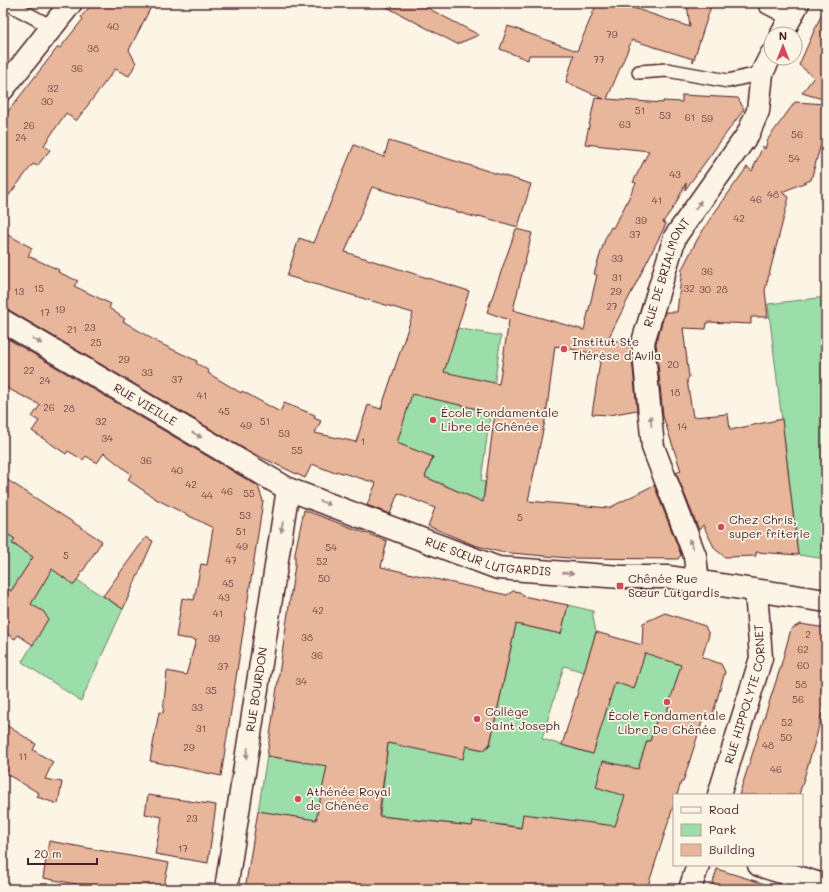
<svg xmlns="http://www.w3.org/2000/svg" width="829" height="892" viewBox="0 0 829 892" font-family="Mali,sans-serif">
	<rect width="100%" height="100%" fill="#fcf5e5"/>
	<filter id="ink" filterUnits="userSpaceOnUse"><feTurbulence type="fractalNoise" baseFrequency=".025" numOctaves="2"/><feDisplacementMap in="SourceGraphic" scale="8" xChannelSelector="R" yChannelSelector="G"/><feConvolveMatrix kernelMatrix="1 2 1 2 8 2 1 2 1" color-interpolation-filters="sRGB"/></filter>
	<g filter="url(#ink)">
		<path fill="#9bdea9" stroke="#727e6a" d="M826 297V559L798 555 768 304Z
			M457 328 501 336 481 481 485 482 483 502 425 477 433 458 373 433 405 415 416 380Z
			M3 531 15 539 12 544 33 557 11 591 3 586Z
			M52 569 74 585 77 580 123 609 81 701 22 662 46 621 31 604Z
			M568 605 593 611V617L596 632 584 672 564 666 542 739 592 754 615 682 634 688 647 645 692 659 666 718 658 716 650 741H647L639 766 625 841 473 821 472 826 380 816 389 735 373 727 484 750 490 745 518 615 526 626 557 633 562 629Z
			M345 740 325 833 258 811 267 756 303 762Z"/>
		<path fill="#e8b69a" stroke="#4a1f2b" fill-rule="evenodd" d="M93 3H153L129 50 136 63 129 76 115 69 76 121 66 113 44 145 50 150 37 166 33 164 3 203V118L58 47 60 48 83 19 81 17Z
			M379 3H418L479 35 457 44Z
			M597 3H619L690 27 687 3H712L693 62V59L632 40 607 99 663 103V101L682 102V95L738 98 744 109 685 190 686 183 675 205 663 222 666 224 609 337 631 348 637 410 609 415 592 414 601 355 555 346 546 416 528 501 609 508 654 485 681 555 678 559 568 558 500 552 474 545 428 526 435 508 398 493 390 514 367 505 376 483 336 471 335 473 312 464 305 478 248 451 9 310 3 309V232L32 248 28 256 59 270 58 272 78 281 74 286 111 304 109 308 125 319 123 321 157 342 197 361 196 363 209 371 208 373 241 393 242 391 280 412 284 403 315 415 314 418 321 421 315 433 356 442 368 405 381 409 413 313 287 276 299 238 314 243 354 145 384 157 389 141 531 184 518 227 479 216 478 218 372 187 345 252 469 291 444 372 499 384 509 320 487 312 516 229 532 233 513 310 584 330 597 275 594 274 605 239 611 227 613 228 618 218H619L636 183 633 182 649 151 585 144 595 98 604 99 566 82 574 55H529L528 60 500 49 508 26 577 51ZM412 394 495 413 483 502 425 477 433 457 397 443Z
			M826 4V100L802 93 814 77 799 65Z
			M795 102 826 104V113L822 140 811 180 782 192 789 197 765 290 768 317H751V324L707 322 706 329 683 328 689 377 687 380 693 417 728 414 730 430 782 419 798 555 756 552V556L725 557 715 549 703 525 699 530 676 473 681 471 663 416 656 343 665 312H677L682 269 697 240 710 219 747 167 752 171 763 146 765 149 768 139Z
			M3 336 258 486 263 501 221 776 150 761 159 712 163 713 167 671 186 675 196 640 176 637 182 598 194 600 201 564 207 565 213 528 156 499 128 480 131 474 104 453 97 463 86 456 83 460 68 451 66 454 32 431 39 421 32 417 40 405 3 386Z
			M3 477 102 541 74 585 52 569 31 604 44 612 48 619 33 645 18 635 15 639 3 631V586L11 591 33 557 12 543 15 539 3 531Z
			M304 510 387 541 381 567 507 595 513 591 520 592 523 596 568 605 561 634 516 624 490 744 484 750 466 746 463 759 388 743 379 816 472 826 473 821 521 828 523 814 615 826 625 796 596 787 603 761 638 769 647 741H650L658 716 665 718 681 665 645 653 634 689 615 682 593 754 562 745 596 632 642 645 643 623 665 613 705 626 709 635 702 657 721 664 725 672 713 713 703 719 683 782H681L677 795H674V804L647 889H245L258 811 316 820 327 766 267 756 295 565V553Z
			M146 537 153 541 123 609 103 596Z
			M800 624 826 628V695L816 738 799 795H739L780 669 791 629Z
			M3 723 36 744 33 750 53 762 45 779 62 782 58 804 37 797 39 793 3 772Z
			M148 795 216 805 208 863 155 854 162 817 145 814Z
			M49 841 169 863 163 889H104L43 878Z
			M717 869 768 885 767 889H711Z"/>
		<g fill="none" stroke-linecap="round" stroke-linejoin="round">
			<defs>
				<path id="lane" d="M7 3 52 27
					M639 72 667 70 728 81 762 73"/>
				<g id="street">
					<path d="M769 3 792 15"/>
					<path d="M782 34 798 3"/>
					<path d="M3 89 71 3"/>
					<path id="s1" d="M3 321 288 489 498 568 621 577H669L826 601"/>
					<path id="s2" d="M698 582 695 556 653 447 643 342 675 237 748 134 758 111 762 73 771 55"/>
					<path id="s3" d="M719 795 761 658 756 591"/>
					<path d="M759 865 826 886"/>
					<path id="s4" d="M226 889 288 489"/>
					<path d="M690 889 698 865"/>
				</g>
			</defs>
			<use href="#lane" stroke="#4a1f2b" stroke-width="16"/>
			<use href="#street" stroke="#4a1f2b" stroke-width="25"/>
			<use href="#lane" stroke="#fcf5e5" stroke-width="13"/>
			<use href="#street" stroke="#fcf5e5" stroke-width="22"/>
		</g>
		<defs><path id="oneway-solid" d="M-6-.8H1V-3.2L6.5 0L1 3.2V.8H-6Z"/></defs>
		<g fill="#a38a88">
			<use href="#oneway-solid" transform="translate(698 205) rotate(-55)"/>
			<use href="#oneway-solid" transform="translate(37 341) rotate(30)"/>
			<use href="#oneway-solid" transform="translate(651 421) rotate(-95)"/>
			<use href="#oneway-solid" transform="translate(197 435) rotate(30)"/>
			<use href="#oneway-solid" transform="translate(325 503) rotate(21)"/>
			<use href="#oneway-solid" transform="translate(282 527) rotate(99)"/>
			<use href="#oneway-solid" transform="translate(691 544) rotate(-111)"/>
			<use href="#oneway-solid" transform="translate(568 573) rotate(4)"/>
			<use href="#oneway-solid" transform="translate(247 753) rotate(99)"/>
		</g>
	</g>
	<g fill="#d1495b" stroke="#fcf5e5" stroke-width="1.5">
		<circle cx="564" cy="349" r="4"/>
		<circle cx="433" cy="420" r="4"/>
		<circle cx="721" cy="527" r="4"/>
		<rect x="616" y="582" width="8" height="8" rx="2"/>
		<circle cx="667" cy="702" r="4"/>
		<circle cx="477" cy="719" r="4"/>
		<circle cx="298" cy="799" r="4"/>
	</g>
	<g text-anchor="middle" stroke-width="3.5" stroke-linejoin="round" paint-order="stroke">
		<g font-size="10" fill="#724547">
			<text x="113" y="30">40</text>
			<text x="612" y="38">79</text>
			<text x="93" y="52">38</text>
			<text x="599" y="63">77</text>
			<text x="77" y="72">36</text>
			<text x="53" y="92">32</text>
			<text x="47" y="105">30</text>
			<text x="640" y="114">51</text>
			<text x="665" y="119">53</text>
			<text x="690" y="121">61</text>
			<text x="707" y="122">59</text>
			<text x="625" y="128">63</text>
			<text x="29" y="129">26</text>
			<text x="797" y="138">56</text>
			<text x="21" y="141">24</text>
			<text x="794" y="162">54</text>
			<text x="675" y="178">43</text>
			<text x="773" y="198">48</text>
			<text x="756" y="203">46</text>
			<text x="657" y="204">41</text>
			<text x="739" y="222">42</text>
			<text x="641" y="224">39</text>
			<text x="635" y="238">37</text>
			<text x="617" y="262">33</text>
			<text x="707" y="275">36</text>
			<text x="617" y="281">31</text>
			<text x="39" y="292">15</text>
			<text x="689" y="292">32</text>
			<text x="705" y="293">30</text>
			<text x="722" y="293">28</text>
			<text x="19" y="295">13</text>
			<text x="616" y="295">29</text>
			<text x="612" y="310">27</text>
			<text x="60" y="313">19</text>
			<text x="45" y="316">17</text>
			<text x="90" y="331">23</text>
			<text x="72" y="333">21</text>
			<text x="96" y="346">25</text>
			<text x="124" y="363">29</text>
			<text x="673" y="368">20</text>
			<text x="29" y="374">22</text>
			<text x="147" y="376">33</text>
			<text x="177" y="383">37</text>
			<text x="45" y="384">24</text>
			<text x="675" y="396">18</text>
			<text x="202" y="399">41</text>
			<text x="49" y="411">26</text>
			<text x="69" y="412">28</text>
			<text x="224" y="415">45</text>
			<text x="101" y="425">32</text>
			<text x="265" y="425">51</text>
			<text x="246" y="429">49</text>
			<text x="682" y="430">14</text>
			<text x="284" y="437">53</text>
			<text x="107" y="442">34</text>
			<text x="363" y="445">1</text>
			<text x="297" y="454">55</text>
			<text x="146" y="464">36</text>
			<text x="177" y="474">40</text>
			<text x="191" y="488">42</text>
			<text x="227" y="495">46</text>
			<text x="249" y="497">55</text>
			<text x="207" y="499">44</text>
			<text x="245" y="519">53</text>
			<text x="520" y="521">5</text>
			<text x="241" y="535">51</text>
			<text x="242" y="550">49</text>
			<text x="331" y="551">54</text>
			<text x="66" y="559">5</text>
			<text x="231" y="564">47</text>
			<text x="322" y="565">52</text>
			<text x="324" y="582">50</text>
			<text x="228" y="587">45</text>
			<text x="224" y="601">43</text>
			<text x="318" y="614">42</text>
			<text x="218" y="617">41</text>
			<text x="808" y="638">2</text>
			<text x="307" y="641">38</text>
			<text x="214" y="642">39</text>
			<text x="803" y="653">62</text>
			<text x="317" y="659">36</text>
			<text x="803" y="669">60</text>
			<text x="223" y="670">37</text>
			<text x="301" y="685">34</text>
			<text x="801" y="688">58</text>
			<text x="211" y="694">35</text>
			<text x="798" y="703">56</text>
			<text x="197" y="711">33</text>
			<text x="787" y="726">52</text>
			<text x="201" y="732">31</text>
			<text x="786" y="741">50</text>
			<text x="768" y="749">48</text>
			<text x="189" y="751">29</text>
			<text x="23" y="760">11</text>
			<text x="776" y="773">46</text>
			<text x="192" y="822">23</text>
			<text x="183" y="852">17</text>
		</g>
		<g font-size="12" fill="#4a1f2b" stroke="#fcf5e5">
			<text dy="4" stroke="none"><textPath href="#s2" startOffset="322">RUE DE BRIALMONT</textPath></text>
			<text dy="4" stroke="none"><textPath href="#s1" startOffset="165">RUE VIEILLE</textPath></text>
			<text dy="4" stroke="none"><textPath href="#s1" startOffset="543">RUE SŒUR LUTGARDIS</textPath></text>
			<text dy="4" stroke="none"><textPath href="#s4" startOffset="202">RUE BOURDON</textPath></text>
			<text dy="4" stroke="none"><textPath href="#s3" startOffset="105">RUE HIPPOLYTE CORNET</textPath></text>
		</g>
		<g font-size="12" fill="#4a1f2b" stroke="#fcf5e5" text-anchor="start">
			<text x="572" y="346">Institut Ste<tspan x="572" dy="14">Thérèse d'Avila</tspan></text>
			<text x="441" y="417">École Fondamentale<tspan x="441" dy="14">Libre de Chênée</tspan></text>
			<text x="729" y="524">Chez Chris,<tspan x="729" dy="14">super friterie</tspan></text>
			<text x="628" y="583">Chênée Rue<tspan x="628" dy="14">Sœur Lutgardis</tspan></text>
			<text x="485" y="716">Collège<tspan x="485" dy="14">Saint Joseph</tspan></text>
			<text x="667" y="720" text-anchor="middle">École Fondamentale<tspan x="667" dy="14">Libre De Chênée</tspan></text>
			<text x="306" y="796">Athénée Royal<tspan x="306" dy="14">de Chênée</tspan></text>
		</g>
	</g>
	<rect width="829" height="892" fill="none" stroke="#fcf5e5" stroke-width="16"/>
	<rect x="8" y="8" width="813" height="876" fill="none" stroke="#4a1f2b" stroke-width="1.5" filter="url(#ink)"/>
	<rect x="673" y="794" width="130" height="72" fill="#fcf5e5" stroke="#b59f9b"/>
	<rect x="681" y="807" width="20" height="6" fill="#fcf5e5" stroke="#b59f9b"/>
	<text x="709" y="814" font-size="12" fill="#4a1f2b">Road</text>
	<rect x="681" y="824" width="20" height="12" fill="#9bdea9" stroke="#b59f9b"/>
	<text x="709" y="834" font-size="12" fill="#4a1f2b">Park</text>
	<rect x="681" y="844" width="20" height="12" fill="#e8b69a" stroke="#b59f9b"/>
	<text x="709" y="854" font-size="12" fill="#4a1f2b">Building</text>
	<g transform="translate(783 46)"><circle r="19" fill="#fcf5e5" stroke="#b59f9b"/>
	<path d="M0-3L7 15L0 10L-7 15Z" fill="#d1495b"/>
	<text y="-6" font-size="11" font-weight="bold" text-anchor="middle" fill="#4a1f2b">N</text>
	</g>
	<path d="M28 858v6h69v-6" fill="none" stroke="#4a1f2b" stroke-width="2"/>
	<text x="34" y="858" font-size="12" fill="#4a1f2b" stroke="#fcf5e5" stroke-width="3" paint-order="stroke">20 m</text>
</svg>
